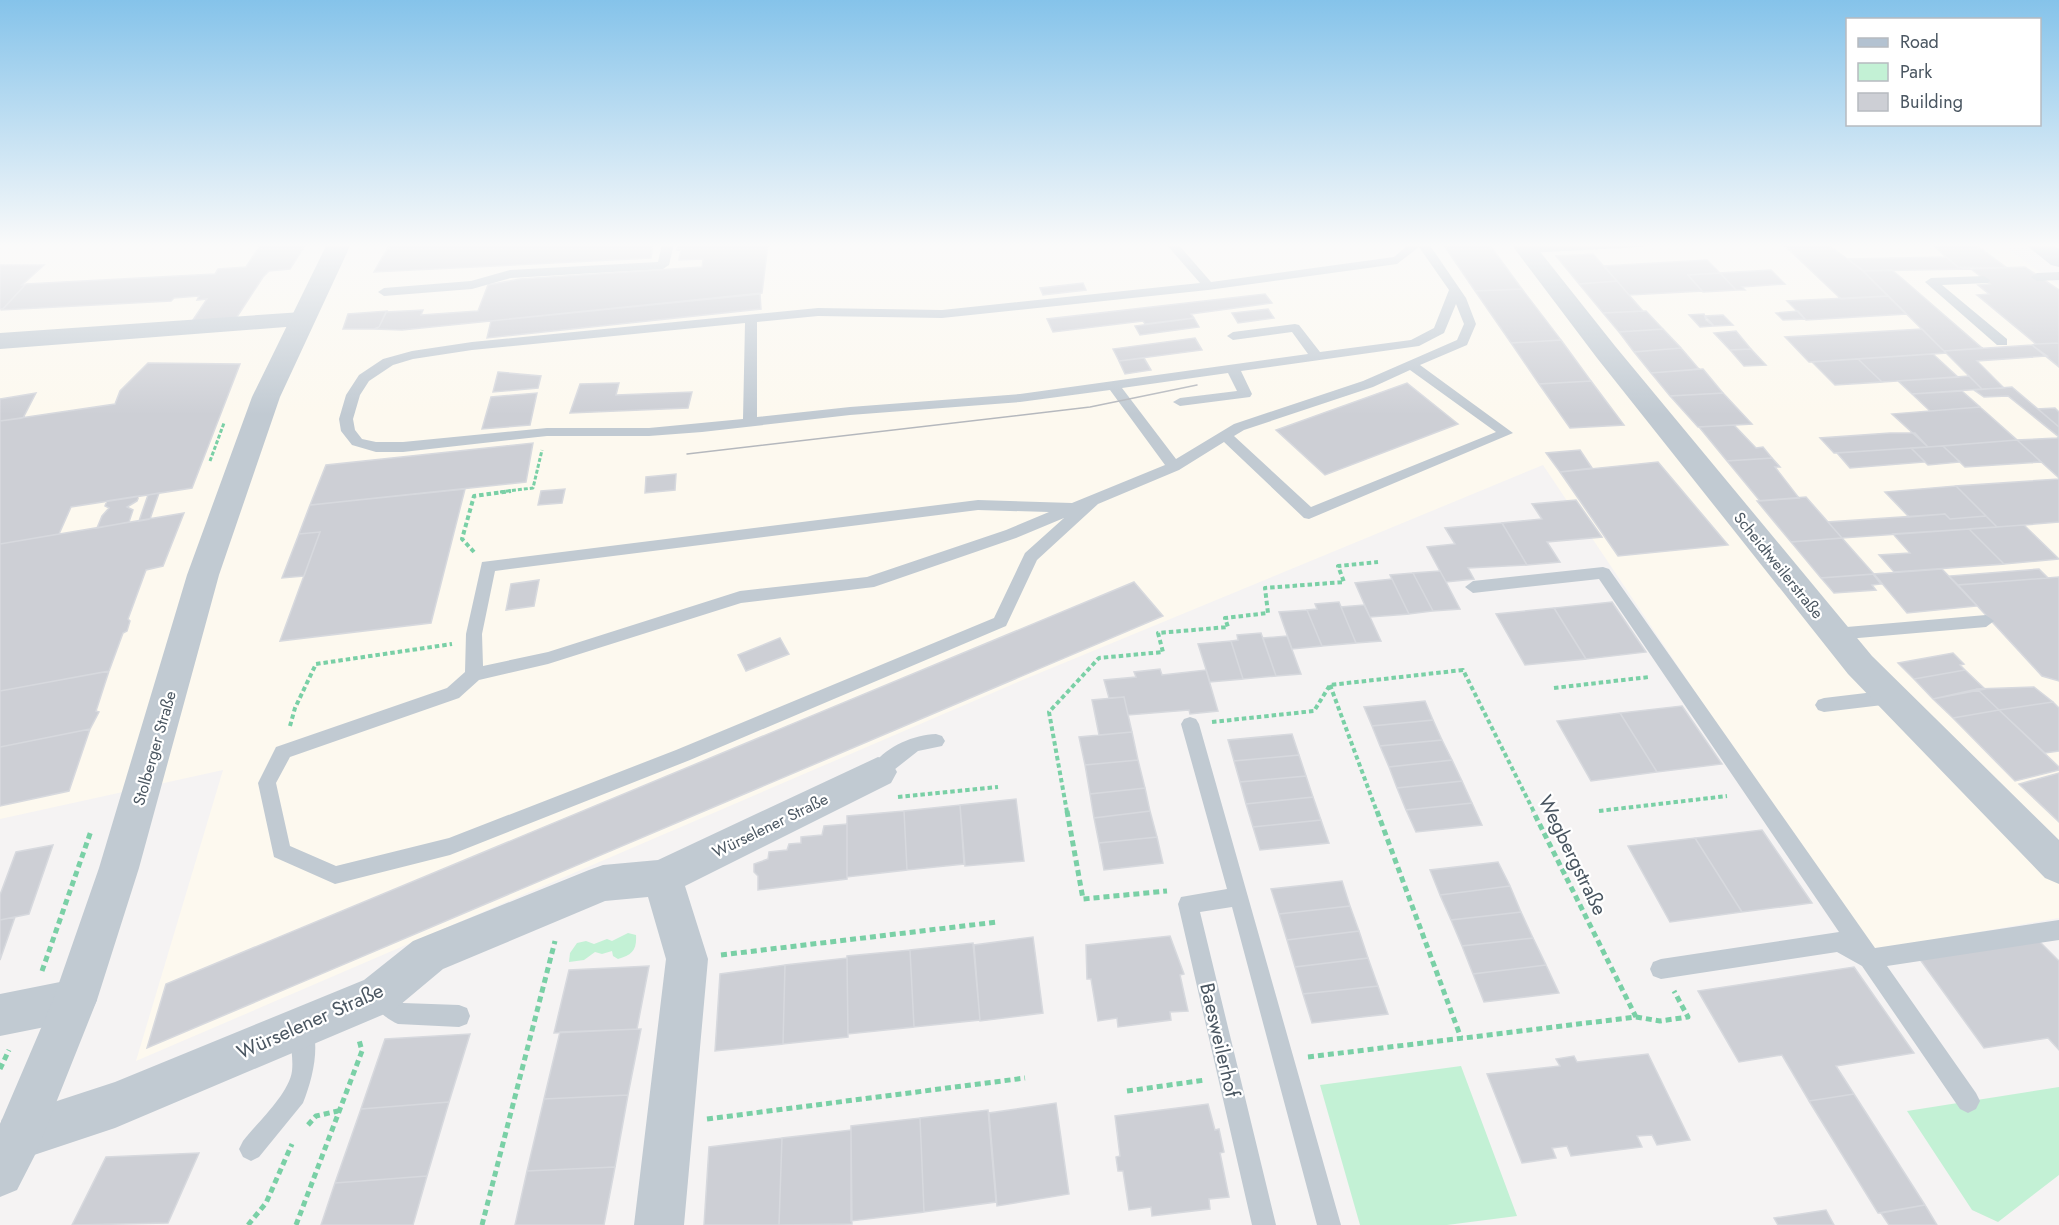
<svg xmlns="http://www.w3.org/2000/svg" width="2059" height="1225" viewBox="0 0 2059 1225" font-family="Jost,sans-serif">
	<rect width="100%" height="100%" fill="#f5f3f3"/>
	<path fill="#fdf9ef" d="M0 244H2001L2059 286V918L1869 951 1543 465 1025 679 136 1061 223 770 0 819Z"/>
	<path fill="#c3f1d5" d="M628 933 636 935C637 950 632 955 618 959L613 956 612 951 602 954 595 952 584 960 569 962 570 953 577 943 586 941 594 944 607 939 612 941Z
		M1461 1066 1517 1216 1447 1225H1360L1320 1085Z
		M2059 1087V1175L1998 1222 1972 1210 1907 1111Z"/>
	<path fill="#cdcfd5" stroke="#d7d9de" stroke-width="1.5" d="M261 244H306L290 269 269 271 263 277 235 320 191 323 207 299 197 300 199 296 174 298 171 301 2 310 26 284 215 274 218 269 246 267Z
		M390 244H653L651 258 374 272Z
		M678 244H768L762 293 402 330 374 329 379 327 386 312 423 310 421 315 478 311 488 285 520 279 702 267 703 259 679 260 681 249 677 250Z
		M1443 244H1489L1522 289 1475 291Z
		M1783 244H1827L1861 269 1888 296 1841 299Z
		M1931 244H1975L2007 268 1958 267Z
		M1593 254 1617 281 1579 284 1556 256Z
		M1946 257 1958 267 1971 269 1863 271 1848 259Z
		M1707 260 1720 273 1688 275 1702 291 1629 295 1604 266Z
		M0 265H44L22 285H25L3 309H0Z
		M2025 267 2059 290V343L2036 344 1977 295 1989 294 1978 285 1990 284 1971 269Z
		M1771 270 1785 284 1742 287 1745 290H1736L1720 273Z
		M1892 270 1905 281 1982 348 1944 351 1863 271Z
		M1720 273 1736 290 1703 292 1688 275Z
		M1617 281 1629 295 1643 311 1603 313 1579 284Z
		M1083 283 1086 290 1043 295 1040 288Z
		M1522 289 1561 340 1511 343 1475 291Z
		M760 294 761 309 487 338 491 321Z
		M1265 294 1272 303 1191 314 1194 318 1145 324 1143 321 1053 332 1047 319Z
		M1888 296 1906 314 1806 320 1787 301Z
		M1268 309 1274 318 1238 323 1232 313Z
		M387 311 379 327 374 329H343L348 314Z
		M1646 311 1663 329 1619 332 1603 313Z
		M1798 311 1805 319 1783 320 1776 313Z
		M1704 314 1706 320 1714 326 1700 327 1689 315Z
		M1723 315 1733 325 1714 326 1705 316Z
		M1194 318 1199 327 1140 335 1135 326Z
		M1663 329 1681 348 1634 352 1619 332Z
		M1922 329 1946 353 1809 362 1785 337Z
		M1736 331 1751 349 1730 350 1714 333Z
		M1195 338 1202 350 1119 361 1113 349Z
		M1561 340 1591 381 1539 384 1511 343Z
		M2059 343V367L2032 345 2036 344Z
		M2032 345 2047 356 1977 361 2004 388 1982 389 1944 351Z
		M1681 348 1699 369 1651 373 1634 352Z
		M1751 349 1766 365 1744 366 1730 350Z
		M1933 354 1958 377 1882 382 1858 359Z
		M1144 358 1151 370 1125 374 1119 361Z
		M1858 359 1882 382 1835 385 1812 362Z
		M148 363 240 364 192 488 71 507 59 534 0 544V421L115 404 120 391Z
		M1703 369 1723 393 1670 396 1651 373Z
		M498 372 541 376 538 388 493 392Z
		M1969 376 1982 389 1912 394 1898 381Z
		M1591 381 1624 425 1570 428 1539 384Z
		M619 383 616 395 692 392 688 408 570 413 580 384Z
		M1407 383 1458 424 1325 475 1276 430Z
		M2012 387 2059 427V437L2008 396 1984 397 1974 390Z
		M1962 391 1980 407 1930 411 1912 394Z
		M36 393 23 418 0 421V399Z
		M537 393 530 425 482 429 491 397Z
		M1723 393 1752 424 1698 427 1670 396Z
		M1980 407 2017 440 1928 447 1892 414Z
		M2055 408 2059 412V427L2038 409Z
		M1734 425 1756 448 1763 447 1772 458 1727 461 1699 427Z
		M1890 433H1915L1928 447 1834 453 1820 438Z
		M2059 437V478L2017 440 2057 438Z
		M2017 440 2041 462 1965 467 1943 446Z
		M533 443 526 482 310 505 326 465Z
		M1943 446 1960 462 1928 465 1911 448Z
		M1911 448 1925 462 1850 468 1837 453Z
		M1580 450 1592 468 1560 472 1546 453Z
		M1772 458 1780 467H1775L1799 498 1760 501 1727 461Z
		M1658 462 1728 545 1618 556 1560 472Z
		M676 474 675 490 645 493 646 477Z
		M2059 479V522L2024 525 1997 527 1956 486Z
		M1956 486 1986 516 1950 519 1945 514 1909 517 1885 492Z
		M465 489 431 623 280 641 320 532 299 534 310 505Z
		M565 489 562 503 538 505 541 491Z
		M159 493 150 519 139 521 148 495Z
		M139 496 137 501 127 507 133 510 129 522 97 528 102 516 109 508 105 506 107 501Z
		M1806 497 1828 522 1842 538 1791 542 1757 501Z
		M1576 500 1602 537 1547 542 1560 562 1527 565 1502 523 1542 519 1532 504Z
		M184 513 163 566 146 570 128 619 130 621 127 631 123 633 109 671 0 691V544Z
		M1945 514 1950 519 1986 516 1997 527 1842 538 1828 522Z
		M1502 523 1527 565 1468 568 1474 579 1446 582 1427 547 1455 544 1445 528Z
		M2024 525 2059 559 2004 564 1969 529Z
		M1969 529 2004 564 1894 572 1879 555 1910 553 1893 534Z
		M320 532 304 576 282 578 299 534Z
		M1842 538 1874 574 1821 578 1791 542Z
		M1942 569 1977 606 1907 613 1874 574Z
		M2039 569 2048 578 1958 585 1949 576Z
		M1440 571 1446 582 1460 609 1433 611 1413 573Z
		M1413 573 1433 611 1409 614 1390 575Z
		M1873 574 1881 584 1872 585 1876 590 1834 593 1821 578Z
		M2059 577V681L2042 676 1958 585Z
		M1392 579 1409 614 1370 617 1355 583Z
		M539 580 534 606 506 610 511 584Z
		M1134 582 1163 616 147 1048 166 984Z
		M1339 602 1356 643 1322 646 1307 610 1317 609 1315 604Z
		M1612 602 1646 652 1586 659 1554 608Z
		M1364 605 1370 617 1381 641 1356 643 1341 607Z
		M1554 608 1586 659 1525 665 1496 614Z
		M1307 610 1322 646 1292 649 1279 612Z
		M1261 633 1276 676 1243 679 1231 641 1238 640 1237 635Z
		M1287 636 1301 674 1276 676 1263 638Z
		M780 638 789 654 746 671 738 655Z
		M1231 641 1243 679 1210 682 1198 644Z
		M1953 653 1964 664 1960 665 1965 670 1914 679 1898 663Z
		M1160 669 1162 675 1206 670 1218 711 1190 714 1189 710 1128 715 1124 697 1109 698 1104 680 1136 677 1134 672Z
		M1965 670 1985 689 1933 699 1914 679Z
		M109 671 96 711 99 712 90 729 0 747V691Z
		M2034 687 2053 702 1999 710 1977 689Z
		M1977 689 1999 710 1953 718 1933 699Z
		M1124 697 1132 732 1099 735 1092 700Z
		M1425 701 1433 720 1372 726 1364 707Z
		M2053 702 2059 708V751L2045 753 1999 710Z
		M1682 706 1722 764 1657 772 1620 713Z
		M1999 710 2059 767V770L2015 781 1953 718Z
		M1620 713 1657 772 1591 781 1557 721Z
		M1433 720 1442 740 1380 746 1372 726Z
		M90 729 69 791 0 806V747Z
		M1132 732 1138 760 1085 765 1079 737Z
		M1292 734 1299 755 1234 761 1228 740Z
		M1442 740 1452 760 1389 767 1380 746Z
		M1299 755 1306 776 1240 782 1234 761Z
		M1138 760 1145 788 1090 794 1085 765Z
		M1452 760 1462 781 1397 788 1389 767Z
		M2059 773V822L2019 784Z
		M1306 776 1313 797 1246 804 1240 782Z
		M1462 781 1472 803 1406 810 1397 788Z
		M1145 788 1150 811 1094 818 1090 794Z
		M1313 797 1321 820 1253 827 1246 804Z
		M1016 799 1024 861 965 866 960 805Z
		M1472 803 1482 825 1416 832 1406 810Z
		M960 805 964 864 907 870 904 811Z
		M904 811 907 870 847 877V816Z
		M1150 811 1157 837 1099 843 1094 818Z
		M1321 820 1329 843 1260 850 1253 827Z
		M847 824V879L758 890V876L754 872V864L768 859 769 852 787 850 789 844 801 843V837L822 835 824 826Z
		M1762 830 1812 903 1742 912 1695 838Z
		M1157 837 1163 863 1104 870 1099 843Z
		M1695 838 1742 912 1670 922 1628 846Z
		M53 845 29 914 0 920V895L16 852Z
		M1498 862 1510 886 1440 895 1430 870Z
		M1342 881 1350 906 1279 914 1271 889Z
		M1510 886 1521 912 1451 920 1440 895Z
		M1350 906 1359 931 1287 940 1279 914Z
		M1521 912 1533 938 1462 946 1451 920Z
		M15 917 0 960V920Z
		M1359 931 1368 958 1295 967 1287 940Z
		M1170 936 1184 974 1180 975 1188 1011 1170 1012 1171 1020 1118 1027 1117 1018 1098 1021 1091 979H1087L1086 945Z
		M1033 937 1043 1013 980 1021 974 945Z
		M1533 938 1546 965 1473 974 1462 946Z
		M2037 939 2059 961V1050L2048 1038 1984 1048 1919 958Z
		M973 943 980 1020 914 1027 910 950Z
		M910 950 914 1027 848 1034 847 956Z
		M847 958 848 1037 783 1044 785 965Z
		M1368 958 1378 986 1303 994 1295 967Z
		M785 965 783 1044 715 1051 720 974Z
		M1546 965 1559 993 1484 1002 1473 974Z
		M649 966 637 1029 554 1033 569 970Z
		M1854 967 1914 1053 1836 1066 1854 1094 1809 1101 1782 1055 1739 1062 1698 991Z
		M1378 986 1388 1014 1312 1023 1303 994Z
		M641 1029 628 1095 544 1099 560 1032Z
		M470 1034 449 1102 361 1109 385 1039Z
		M1648 1054 1690 1140 1657 1145 1652 1135 1637 1136 1642 1147 1571 1156 1567 1146 1552 1148 1556 1158 1522 1163 1487 1074 1560 1066 1556 1059 1574 1056 1577 1062Z
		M1854 1094 1925 1205 1878 1213 1809 1101Z
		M628 1095 615 1167 527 1171 544 1099Z
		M449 1102 427 1176 335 1183 361 1109Z
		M1056 1103 1069 1194 997 1206 989 1113Z
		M1208 1104 1215 1130 1219 1129 1224 1152 1220 1153 1229 1197 1209 1199 1210 1209 1152 1216 1151 1207 1129 1210 1123 1171H1118L1116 1157 1120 1156 1115 1116Z
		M988 1110 996 1202 924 1212 920 1118Z
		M920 1118 924 1212 851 1221V1126Z
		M851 1130 852 1224 779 1225 782 1138Z
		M782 1138 779 1225H704L709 1147Z
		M199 1153 168 1223 72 1225 106 1157Z
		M615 1167 604 1225H515L527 1171Z
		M427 1176 413 1225H321L335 1183Z
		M1925 1205 1937 1225H1889L1881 1213Z
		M1826 1210 1834 1225H1778L1774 1218Z"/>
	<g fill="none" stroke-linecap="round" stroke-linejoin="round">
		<path stroke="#7ad0a6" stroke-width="3" stroke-dasharray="4 2" stroke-linecap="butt" d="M210 461 224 423
			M500 492 533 488 542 450"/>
		<path stroke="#7ad0a6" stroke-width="4" stroke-dasharray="4.5 3" stroke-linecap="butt" d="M474 552 462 539 474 496 511 491
			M1330 685 1377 812
			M1554 688 1649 677
			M1212 722 1314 711 1330 685 1463 670 1534 812
			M290 726 295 708 316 664 452 644
			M898 797 998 787
			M1599 811 1727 796
			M1067 812 1049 712 1099 658 1163 652 1158 633 1228 627 1225 618 1268 613 1265 588 1344 582 1338 566 1378 562"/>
		<path stroke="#7ad0a6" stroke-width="5" stroke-dasharray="6 4" stroke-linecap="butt" d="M1067 811 1083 899 1167 891
			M1377 811 1461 1038
			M721 955 997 922
			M42 971 91 831
			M1636 1017 1660 1021 1688 1017 1674 991
			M1308 1057 1636 1017 1533 811
			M0 1069 9 1050
			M1127 1091 1205 1080
			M707 1119 1025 1078
			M308 1125 316 1116 338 1111
			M248 1225 266 1203 292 1144
			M296 1225 362 1051 359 1040
			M482 1225 555 941"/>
		<path fill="#c1cad2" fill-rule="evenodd" d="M662 244H674L669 265 663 269 511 278 472 289 384 296 378 292 384 288 471 281 510 270 658 262Z
			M1166 244H1178L1211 282 1394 257 1409 244H1429L1466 298 1476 324 1467 345 1420 365 1513 433 1309 519 1304 518 1224 442 1179 470 1098 504 1037 560 1006 626 690 760 450 855 335 884 274 857 258 783 276 747 447 688 465 672 466 634 482 562 978 500 1072 503 1165 465 1110 390 1020 402 850 415 702 432 649 436H547L403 452H376L352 445 341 431 339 419 346 395 359 375 383 359 412 351 472 342 818 308 942 310 1200 283ZM1419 247 1449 290 1434 328 1411 340 1320 352 1299 325 1295 324 1233 332 1227 336 1233 340 1292 332 1308 354 1020 394 850 407 757 417V322L818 316 942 318 1208 290 1397 264ZM1456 304 1464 324 1457 340 1363 381 1234 424 1176 459 1122 388 1228 373 1237 391 1180 398 1173 402 1180 406 1250 397 1252 394 1241 371 1419 346 1444 333ZM745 323 743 419 649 428H547L403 442H376L362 439 355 430 353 419 360 395 369 381 393 365 413 359 472 350ZM1410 370 1496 432 1311 507 1234 436 1244 430 1373 387ZM978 510 1049 512 1006 530 867 577 740 591 548 652 483 666 482 634 495 571ZM1064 518 1025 553 994 618 676 750 449 838 336 866 290 846 276 783 290 757 459 698 479 680 548 664 741 603 874 587 1016 538Z
			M1580 244H1649L1643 247 1526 253 1520 250 1526 247Z
			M2059 272V280L2037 281 2031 277 2037 273Z
			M1984 276 1990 280 1988 283 1942 285 2007 339V345H1997L1925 282 1931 278Z
			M1603 567 1609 569 1875 948 2059 920V940L1887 966 1976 1093 1980 1101 1976 1109 1968 1113 1960 1109 1862 966 1837 952 1661 979 1653 976 1650 969 1653 962 1661 959 1839 932 1599 579 1473 593 1465 587 1473 581Z
			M1986 615 1994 621 1986 627 1835 640 1829 638 1827 634 1829 630 1835 628Z
			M1891 690 1897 692 1900 697 1897 702 1891 704 1824 712 1818 710 1815 705 1818 700 1824 698Z
			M1190 717 1196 719 1199 724 1341 1225H1317L1232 907 1200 912 1276 1225H1252L1178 904 1181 897 1227 889 1181 724 1184 719Z
			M936 734 942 736 945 741 942 746 918 751 885 777 878 780 871 777 869 772C880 749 911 735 936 734Z
			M379 985 387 988 403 1003 459 1005 467 1008 470 1016 467 1024 459 1027 398 1024C386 1019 373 1007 368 995L371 988Z
			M302 1016 310 1019C321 1045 313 1078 303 1103L259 1157 251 1161 243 1157 239 1149 243 1141C257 1123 289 1094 292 1071 294 1054 287 1036 294 1019Z"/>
		<path fill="#c1cad2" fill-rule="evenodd" d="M1511 244H1534L1615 346 1872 656 2059 840V884L2045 878 1848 674 1597 358Z
			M302 312 311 315 315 320 311 325 0 349V333Z
			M878 757 891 761 897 772 891 783 685 886 708 959 684 1225H634L666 959 648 897 605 901 443 969 394 1010 115 1128 19 1160 2 1153 0 1125 2 1119 115 1082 364 980 413 941 589 870 603 865 658 860Z
			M75 979 90 985 97 1000 90 1015 75 1021 0 1036V994Z"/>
		<path fill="#c1cad2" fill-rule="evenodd" d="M327 244H351L280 397 219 575 139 868 97 1000 36 1153 17 1190 0 1197V1124L53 1000 99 868 187 575 252 397Z"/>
		<path fill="#b3c2d1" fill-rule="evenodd" d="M2025 244H2052L2059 249V267L2051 265Z"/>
		<path stroke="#b5b8bd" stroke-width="1.5" d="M687 454 1090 407 1197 385"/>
	</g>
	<linearGradient id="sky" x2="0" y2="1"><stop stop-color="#85c3ea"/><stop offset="0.59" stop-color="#fafafa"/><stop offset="1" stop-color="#fafafa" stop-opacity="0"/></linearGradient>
	<rect width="2059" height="415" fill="url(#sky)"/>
	<g text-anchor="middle" stroke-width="4.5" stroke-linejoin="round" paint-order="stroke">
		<g font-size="16" fill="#4a5661" stroke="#fff">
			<text transform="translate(1779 565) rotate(51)" y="6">Scheidtweilerstraße</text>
			<text transform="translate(154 748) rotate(-74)" y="6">Stolberger Straße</text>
			<text transform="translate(770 825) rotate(-26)" y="6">Würselener Straße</text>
		</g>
		<g font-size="20" fill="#4a5661" stroke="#fff">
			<text transform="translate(1573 855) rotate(64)" y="7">Wegbergstraße</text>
			<text transform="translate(310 1021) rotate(-24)" y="7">Würselener Straße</text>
			<text transform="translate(1220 1040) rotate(77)" y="7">Baesweilerhof</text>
		</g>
	</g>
	<rect x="1846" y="18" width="195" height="108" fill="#ffffff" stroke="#b7bbc0" stroke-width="1.5"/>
	<rect x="1858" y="38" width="30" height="9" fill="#b3c2d1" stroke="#b7bbc0" stroke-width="1.5"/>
	<text x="1900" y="48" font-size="18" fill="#4a5661">Road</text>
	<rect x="1858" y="63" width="30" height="18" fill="#c3f1d5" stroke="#b7bbc0" stroke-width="1.5"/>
	<text x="1900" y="78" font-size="18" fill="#4a5661">Park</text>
	<rect x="1858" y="93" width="30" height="18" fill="#cdcfd5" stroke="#b7bbc0" stroke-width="1.5"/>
	<text x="1900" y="108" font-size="18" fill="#4a5661">Building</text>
</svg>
